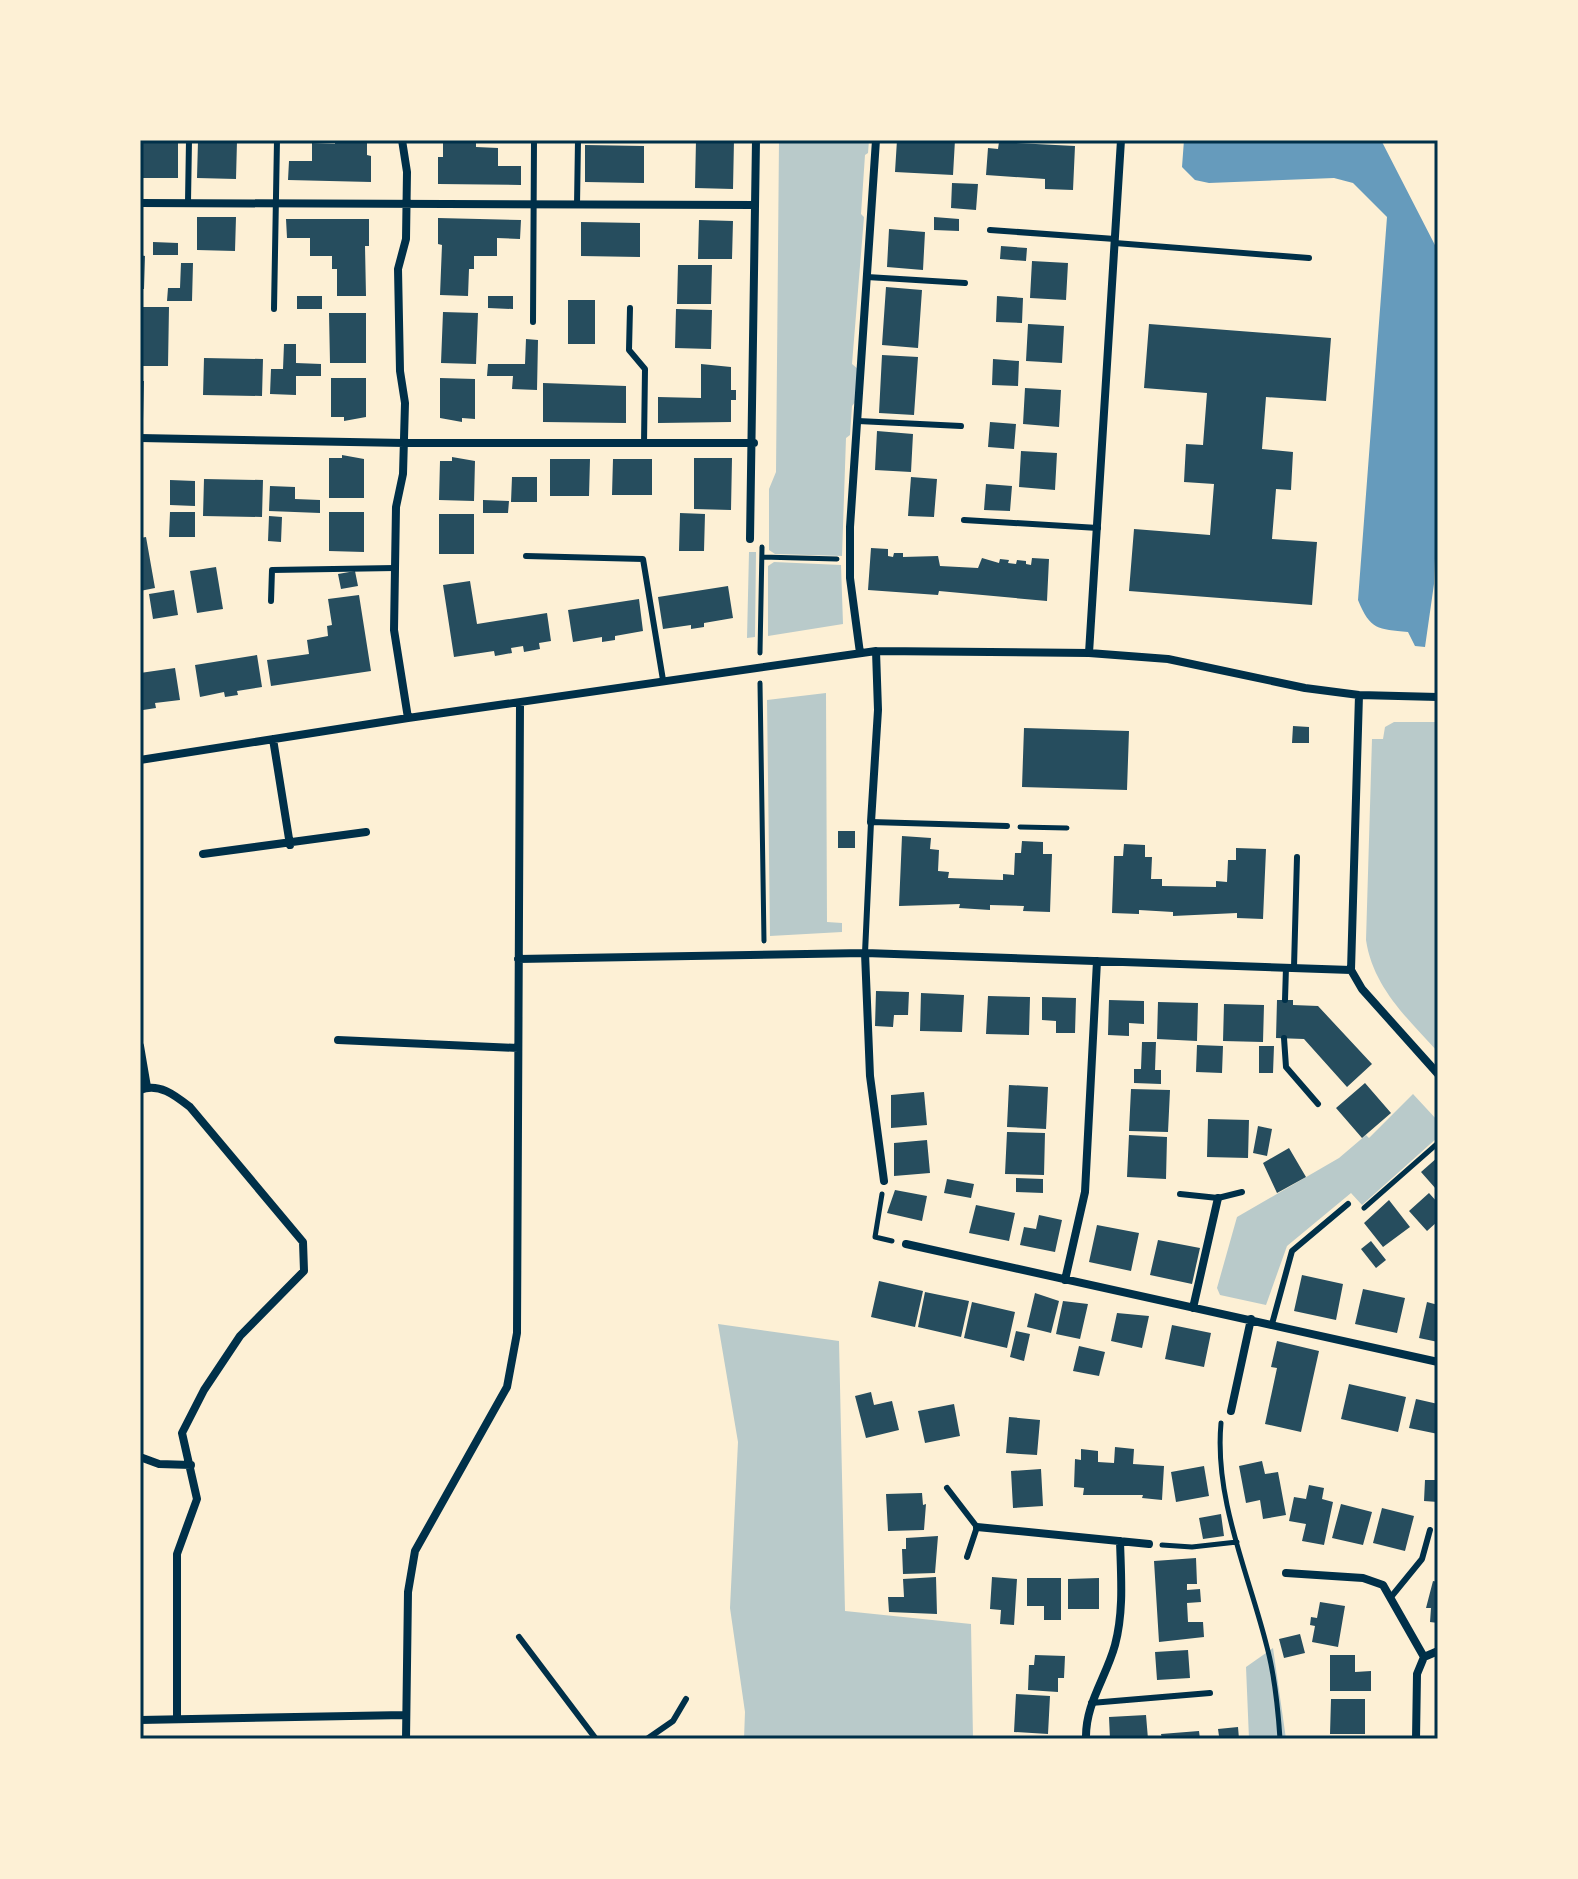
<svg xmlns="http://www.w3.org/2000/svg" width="1578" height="1879" viewBox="0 0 1578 1879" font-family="Helvetica,sans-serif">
	<rect width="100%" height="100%" fill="#fdf0d5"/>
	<path fill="#b9caca" d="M779 140H869L868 153 865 155 861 214 864 217 852 364 858 369 856 401 852 406 850 435 846 438 842 556 775 554 769 550V489L776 472Z
		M749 552H756L755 637 747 638Z
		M774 562 841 565 843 624 768 636V566Z
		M826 693 827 922 842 923V932L770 936 767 700Z
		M1394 722H1438V1052C1407 1018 1373 987 1366 940L1372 739H1383L1385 727Z
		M1413 1094 1438 1121V1137L1362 1205 1351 1193 1287 1246 1266 1305 1220 1295 1217 1288 1237 1217 1339 1158 1366 1135 1369 1138Z
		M718 1324 839 1341 845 1611 971 1624 973 1739H744L745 1712 730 1608 738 1442Z
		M1273 1648 1286 1739H1249L1246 1667Z"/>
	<path fill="#669bbc" d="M1184 140H1381L1438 251V480L1434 584 1425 647 1415 646 1408 632C1378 629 1370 630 1358 600L1387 217 1353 183 1334 178 1209 183 1195 180 1182 167Z"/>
	<path fill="#264d5e" d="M335 140H367V155L371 156V182L288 180 289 161H312V143L335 144Z
		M443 140H476V147L498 148V166H521V185L438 184V157H443Z
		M696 140H734L733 189 695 188Z
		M897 140H955L953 175 895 172Z
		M198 141H237L236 179 197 178Z
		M999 142 1075 146 1073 190 1045 189V179L986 175 988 148 998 149Z
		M140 143H178V178H140Z
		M585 145 644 146V183L585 182Z
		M952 183 978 184 976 210 951 208Z
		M197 217H236L235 251 197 250Z
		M934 217 959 219V231L934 230Z
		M438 218 521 220 520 239 497 238V256H474V269H469L468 296 440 295 442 245 438 244Z
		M286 219H369V246H365L366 296H337V269H332V256H310V238H287Z
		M699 220 733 221 732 259H698Z
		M581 222 640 223V257L581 256Z
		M889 229 925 232 923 270 887 267Z
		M153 242 178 243V255H153Z
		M1001 246 1027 248 1026 261 1000 259Z
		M140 255 145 256 144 289H140Z
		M1032 261 1068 263 1066 300 1030 298Z
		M181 263H193L192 301H167L168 288H180Z
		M678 265H712L711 304H677Z
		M886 287 922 290 918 348 882 345Z
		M297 296H322V309H297Z
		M488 296H513V309L488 308Z
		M997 296 1023 298 1022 323 996 322Z
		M568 300H595V344H568Z
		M140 307H169L168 366H140Z
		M676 309 712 310 711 349 675 348Z
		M443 312 478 313 476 364 441 363Z
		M329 313H366V363H330Z
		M1028 324 1064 326 1062 363 1026 361Z
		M1149 324 1331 338 1326 401 1266 397 1262 449 1293 452 1291 490 1276 489 1272 539 1317 542 1312 605 1129 591 1134 529 1210 535 1214 484 1184 482 1186 444 1203 445 1207 393 1144 388Z
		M526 339 538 340 537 390 512 389 513 376H487L488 364H525Z
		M284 344H296V363L321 364V376H296V395L270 394 271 369H283Z
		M882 355 918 357 914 415 879 413Z
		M204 358 263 359 262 396 203 395Z
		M993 359 1019 361 1018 386 992 385Z
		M701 364 731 367V390H736V400H731V422L658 423V397L701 398Z
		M331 378H366V417L344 421V417H331Z
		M440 378 475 379V419L462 418V422L440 418Z
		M140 381H144L143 420H140Z
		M543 383 626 386V423L543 422Z
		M1025 388 1061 390 1059 427 1023 424Z
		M990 422 1016 424 1014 449 988 447Z
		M877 431 913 434 911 472 875 470Z
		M1021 451 1057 453 1055 490 1019 487Z
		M342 455 364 459V498H329V458H342Z
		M452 457 475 461 474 501 439 500 440 461H452Z
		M694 458H732L731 510 694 509Z
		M550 459H590L589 496H550Z
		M613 459H652V495H612Z
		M512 477H537V502H511Z
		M911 477 937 479 934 517 908 516Z
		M204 479 263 480 262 517 203 516Z
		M170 480 195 481V506L170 505Z
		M986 484 1012 486 1010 511 984 510Z
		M270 486 295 487V499L320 500V513L269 511Z
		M483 500 509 501 508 513H483Z
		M170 512H195V537H169Z
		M329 512H364V552L329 551Z
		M680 513 705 514 704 551H679Z
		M439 514H474V554H439Z
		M269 516 282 517 281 542 268 541Z
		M146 537 155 588 140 591V538Z
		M871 548 888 549V556L893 557 894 553H903V557L938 556 940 566 978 568 982 558 999 563 1000 559 1009 560 1008 563 1016 564 1017 560 1026 561V564L1031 565 1032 558 1049 559 1047 601 939 591 938 595 868 590Z
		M216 567 223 609 197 613 190 571Z
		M355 571 358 586 341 589 338 574Z
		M470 581 477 624 547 613 551 641 539 643 540 649 524 652 523 646 511 648 512 653 495 656 494 651 454 657 443 585Z
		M728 586 733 618 704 623V627L691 629V625L663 629 658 597Z
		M174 590 178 615 153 619 149 594Z
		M359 595 371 671 271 686 267 660 309 654 307 640 328 636 327 626 332 625 328 599Z
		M639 599 643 631 615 636V640L602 642V637L573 642 568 610Z
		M257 655 262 687 237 691 238 695 225 697 224 692 200 697 195 665Z
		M175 668 180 700 155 703 156 708 143 710 140 673Z
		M1293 726 1309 727V743H1292Z
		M1024 728 1129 731 1127 790 1022 787Z
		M838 831H855V848H838Z
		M902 836 931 838 930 849 939 850 938 871 949 872 948 878 1003 880V874L1014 875 1015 853H1021L1022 841 1043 842V854H1052L1050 912 1023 911 1024 906 990 905V910L959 908 960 904 899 906Z
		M1124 844 1145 845V857H1152L1151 879H1162V886L1216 887V881L1227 882 1228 860H1236V848L1266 849 1263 919 1237 918V913L1173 916V912L1139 910V914L1112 913 1114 856H1123Z
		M876 991 909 992 908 1015H894L893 1027 875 1026Z
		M921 993 964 995 962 1032 920 1031Z
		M988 996 1030 997 1029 1035 986 1034Z
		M1042 997 1076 998 1075 1033H1056V1021L1042 1020Z
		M1109 1000 1144 1001V1024L1129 1023V1036L1108 1035Z
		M1277 1000H1293V1005L1318 1006 1372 1064 1347 1087 1304 1039 1276 1038Z
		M1158 1002 1198 1003 1197 1041 1157 1039Z
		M1224 1004 1264 1005 1263 1042 1223 1041Z
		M1142 1042H1156L1155 1070H1161V1084L1134 1083V1069H1141Z
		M1197 1045 1223 1046 1222 1073 1196 1072Z
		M1259 1046H1274L1273 1073H1259Z
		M1365 1083 1391 1113 1362 1138 1336 1108Z
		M1009 1085 1048 1087 1046 1129 1007 1127Z
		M1131 1089 1170 1090 1168 1132 1129 1131Z
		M924 1092 927 1125 891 1128V1095Z
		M1208 1119 1249 1120 1248 1158 1207 1157Z
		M1258 1126 1272 1129 1267 1156 1253 1153Z
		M1007 1132 1045 1133 1044 1175 1005 1174Z
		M1129 1135 1167 1137 1166 1179 1127 1177Z
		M927 1140 930 1173 894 1176V1143Z
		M1289 1148 1306 1177 1277 1193 1263 1163Z
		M1438 1157V1187L1436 1189 1421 1172Z
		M1016 1178 1043 1179V1193L1016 1192Z
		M947 1179 974 1184 971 1198 944 1193Z
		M895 1190 927 1196 922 1221 887 1213Z
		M1429 1193 1438 1203V1221L1427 1231 1409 1211Z
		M1389 1200 1410 1227 1383 1247 1364 1223Z
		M976 1205 1015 1213 1009 1241 969 1233Z
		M1039 1215 1062 1220 1055 1252 1020 1245 1024 1227 1036 1229Z
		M1097 1225 1139 1233 1131 1271 1089 1262Z
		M1158 1240 1200 1248 1192 1284 1150 1275Z
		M1371 1241 1386 1260 1376 1268 1361 1249Z
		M1302 1275 1343 1284 1336 1320 1294 1311Z
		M879 1281 923 1291 915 1327 871 1317Z
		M1363 1289 1405 1298 1397 1333 1355 1324Z
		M925 1292 969 1301 961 1337 918 1327Z
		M1035 1293 1059 1301 1051 1333 1027 1327Z
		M1063 1301 1088 1304 1080 1339 1056 1334Z
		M972 1302 1015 1312 1007 1348 964 1338Z
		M1427 1302 1438 1305V1342L1419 1338Z
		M1117 1313 1149 1316 1142 1348 1111 1341Z
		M1172 1325 1211 1333 1204 1367 1165 1359Z
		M1016 1331 1030 1334 1024 1361 1010 1357Z
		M1277 1341 1319 1351 1301 1432 1265 1424 1277 1368 1271 1367Z
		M1079 1346 1105 1352 1099 1376 1073 1371Z
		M1349 1384 1406 1397 1398 1432 1341 1419Z
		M871 1392 874 1405 892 1401 899 1430 866 1438 855 1396Z
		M1416 1399 1438 1404V1434L1409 1428Z
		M954 1404 960 1436 925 1443 918 1411Z
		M1009 1417 1040 1420 1037 1455 1006 1453Z
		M1115 1447 1134 1449 1133 1464 1164 1466 1162 1500 1142 1498 1143 1495H1083L1084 1488 1074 1487 1075 1459 1081 1460V1449L1098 1451V1462L1114 1463Z
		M1262 1461 1265 1474 1278 1472 1286 1515 1263 1519 1260 1500 1246 1503 1239 1466Z
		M1204 1466 1209 1496 1176 1502 1171 1472Z
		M1041 1469 1043 1506 1013 1508 1011 1471Z
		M1425 1480H1438V1502L1424 1501Z
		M1309 1485 1324 1488 1322 1499 1333 1502 1324 1545 1302 1541 1306 1524 1289 1521 1294 1497 1306 1499Z
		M922 1493 923 1505 926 1504 924 1530 888 1531 886 1494Z
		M1341 1504 1372 1512 1363 1545 1332 1538Z
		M1382 1508 1414 1516 1405 1551 1373 1543Z
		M1221 1514 1224 1536 1203 1539 1199 1518Z
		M938 1536 935 1573 903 1574 902 1549H906V1538Z
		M1196 1558 1197 1584H1187V1590L1200 1589 1201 1602 1187 1603 1188 1622H1203L1204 1637 1159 1642 1154 1561Z
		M936 1577 937 1614 889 1612 888 1597H904L903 1579Z
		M992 1577 1017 1579 1014 1625 1000 1624 1001 1610 990 1609Z
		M1027 1578H1061V1620H1044V1606H1027Z
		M1099 1578V1609H1068V1579Z
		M1433 1581 1438 1582V1623L1430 1622 1431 1608H1426Z
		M1320 1602 1345 1606 1338 1647 1312 1642 1315 1626 1310 1625 1311 1617 1317 1618Z
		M1300 1634 1305 1653 1284 1658 1279 1639Z
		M1188 1650 1190 1678 1157 1680 1155 1652Z
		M1035 1655 1065 1656 1064 1678H1058V1692L1028 1690 1029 1665H1034Z
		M1330 1655H1355V1672L1371 1671V1691H1330Z
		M1016 1694 1050 1696 1048 1734 1014 1732Z
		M1331 1699H1365V1734H1330Z
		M1146 1715 1148 1739H1110L1109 1717Z
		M1238 1727 1239 1739H1212L1219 1736 1218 1729Z
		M1199 1731 1200 1739H1162L1161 1734Z"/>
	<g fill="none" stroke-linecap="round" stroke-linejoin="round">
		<path stroke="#003049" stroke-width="5" d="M762 557 837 559
			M760 653 762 547
			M760 683 764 941
			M1020 827 1067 828
			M882 1194 875 1237 892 1241
			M1364 1208 1438 1143
			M1221 1423C1214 1500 1249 1574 1267 1647 1275 1677 1278 1708 1280 1739
			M1162 1545 1192 1547 1237 1542"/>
		<path stroke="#003049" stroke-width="6" d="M188 202 189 140
			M577 205 578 140
			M990 230 1115 239
			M1115 243 1309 258
			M867 277 965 283
			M630 308 629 350 645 369 644 444
			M274 309 277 140
			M533 322 534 140
			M858 421 961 426
			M964 520 1098 528
			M526 556 643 559 663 680
			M271 601 272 570 395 568
			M865 953 871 822 1007 826
			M1294 967 1297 857
			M1285 1000 1286 967
			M1284 1038 1286 1067 1318 1104
			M1180 1194 1218 1198 1242 1192
			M1272 1324 1292 1251 1348 1204
			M947 1488 977 1527 967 1557
			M1391 1597 1422 1559 1430 1530
			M519 1637 596 1739
			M1091 1703 1210 1693
			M647 1739 673 1721 686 1699"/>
		<path stroke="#003049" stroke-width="8" d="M402 140 407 172 406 239 398 269 400 371 405 403 403 474 396 507 394 630 408 718
			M140 203 755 205
			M140 438 404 443H754
			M750 539 756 140
			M860 653 850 578V527L876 140
			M1089 653 1121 140
			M1359 695 1351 970 1362 989 1438 1074
			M273 739 290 845
			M140 760 408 718 876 651 1089 653 1168 659 1305 688 1359 695 1438 697
			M871 822 878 710 876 651
			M203 854 366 832
			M865 953 870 1076 884 1181
			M518 959 865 953 1351 970
			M338 1040 518 1048
			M140 1046 147 1087
			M140 1090C159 1082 176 1096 190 1107L303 1242 304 1271 240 1336 204 1390 182 1433 197 1499 177 1554V1719
			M906 1244 1438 1362
			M1065 1280 1085 1192 1097 961
			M1193 1308 1218 1198
			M1231 1411 1251 1319
			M140 1457 159 1464 191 1465
			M977 1527 1149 1544
			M1286 1573 1363 1578 1383 1585 1424 1657
			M140 1720 405 1715
			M406 1739 408 1592 415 1551 507 1387 517 1333 520 704
			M1086 1739C1085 1704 1106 1678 1115 1645 1124 1611 1121 1576 1120 1541
			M1416 1739 1417 1674 1424 1657 1438 1651"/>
	</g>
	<rect width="1578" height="1879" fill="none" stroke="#fdf0d5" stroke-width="284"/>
	<rect x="142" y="142" width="1294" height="1595" fill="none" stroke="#003049" stroke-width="3"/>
</svg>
